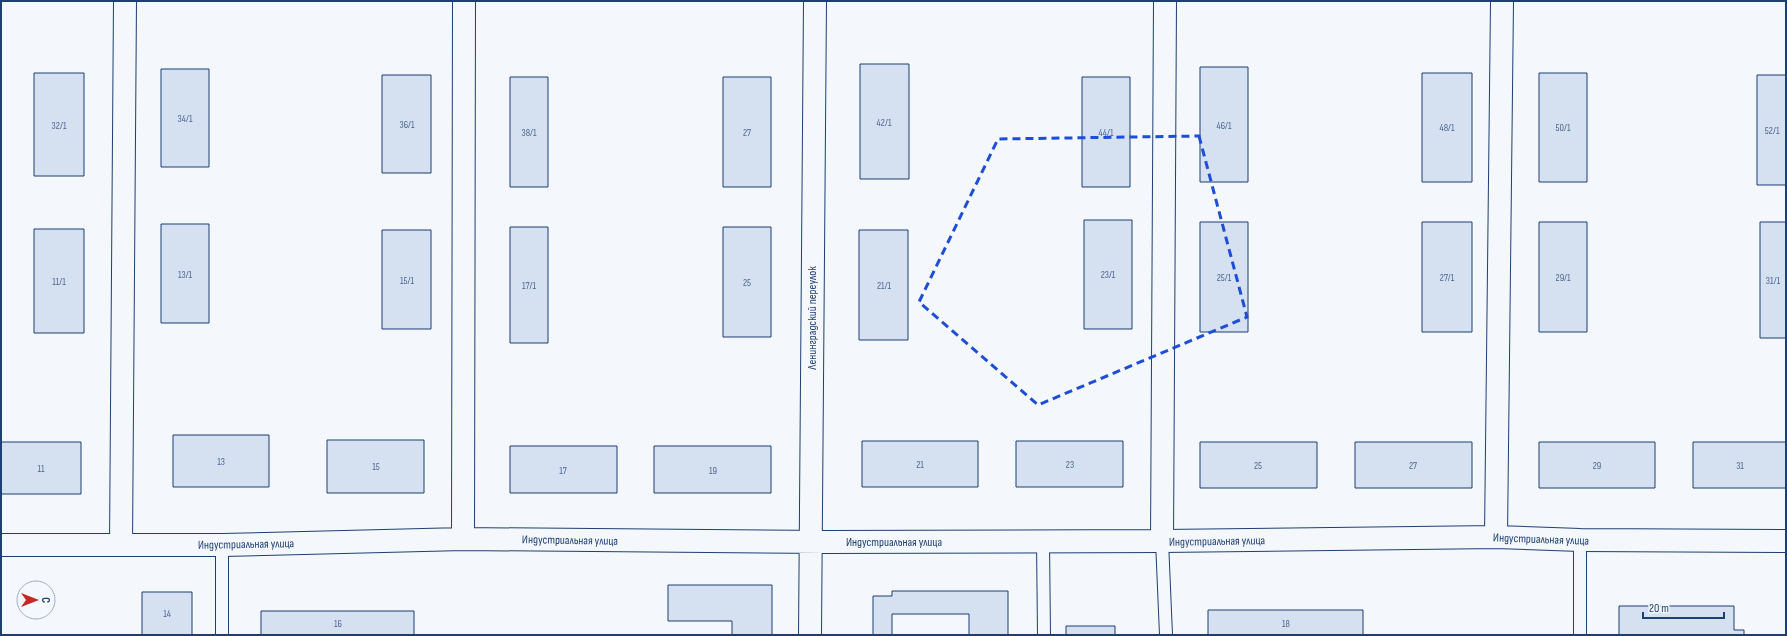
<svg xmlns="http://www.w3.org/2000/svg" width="1787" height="636" viewBox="0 0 1787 636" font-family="'Sofia Sans Condensed',sans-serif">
	<rect width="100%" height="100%" fill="#f4f7fb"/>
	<path fill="#d5e0f0" stroke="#1d3f73" d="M860 64H909V179H860Z
		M1200 67H1248V182H1200Z
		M161 69H209V167H161Z
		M34 73H84V176H34Z
		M1422 73H1472V182H1422Z
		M1539 73H1587V182H1539Z
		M382 75H431V173H382Z
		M1757 75H1786V185H1757Z
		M510 77H548V187H510Z
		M723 77H771V187H723Z
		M1082 77H1130V187H1082Z
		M1084 220H1132V329H1084Z
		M1200 222H1248V332H1200Z
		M1422 222H1472V332H1422Z
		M1539 222H1587V332H1539Z
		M1760 222H1786V338H1760Z
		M161 224H209V323H161Z
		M510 227H548V343H510Z
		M723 227H771V337H723Z
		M34 229H84V333H34Z
		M382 230H431V329H382Z
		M859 230H908V340H859Z
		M173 435H269V487H173Z
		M327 440H424V493H327Z
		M862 441H978V487H862Z
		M1016 441H1123V487H1016Z
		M1 442H81V494H1Z
		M1200 442H1317V488H1200Z
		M1355 442H1472V488H1355Z
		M1539 442H1655V488H1539Z
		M1693 442H1786V488H1693Z
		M510 446H617V493H510Z
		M654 446H771V493H654Z
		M668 585H772V635H732V621H668Z
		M892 591H1008V635H969V614H892V635H873V596H892Z
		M142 592H192V635H142Z
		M1619 606H1734V630H1744V635H1619Z
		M1208 610H1363V635H1208Z
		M261 611H414V635H261Z
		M1066 626H1115V635H1066Z"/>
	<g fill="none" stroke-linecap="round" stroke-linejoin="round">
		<defs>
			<path id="service" d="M1580 540V635
				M1162 541 1166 635
				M1043 542 1044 635
				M222 545V635"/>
			<path id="minor" d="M1496 537 1502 1
				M463 539 464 1
				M1162 541 1165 1
				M1 545H222L463 539 826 542 1162 541 1496 537 1580 540 1786 541
				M121 545 125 1
				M810 635 815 1"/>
		</defs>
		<use href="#service" stroke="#1d3f73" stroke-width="14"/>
		<use href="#minor" stroke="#1d3f73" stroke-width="24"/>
		<use href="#service" stroke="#f4f7fb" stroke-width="12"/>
		<use href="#minor" stroke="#f4f7fb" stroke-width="22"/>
	</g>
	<path fill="none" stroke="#1d4ed8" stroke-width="3" stroke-dasharray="8 5" stroke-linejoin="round" d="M1199 136 1247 317 1038 405 919 302 998 139Z"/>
	<g text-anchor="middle" stroke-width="3" stroke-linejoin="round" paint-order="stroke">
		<g font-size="10" fill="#4b6792">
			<text x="185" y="122">34/1</text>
			<text x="884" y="126">42/1</text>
			<text x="407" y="128">36/1</text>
			<text x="59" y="129">32/1</text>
			<text x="1224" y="129">46/1</text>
			<text x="1447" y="131">48/1</text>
			<text x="1563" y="131">50/1</text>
			<text x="1772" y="134">52/1</text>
			<text x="529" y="136">38/1</text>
			<text x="747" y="136">27</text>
			<text x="1106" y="136">44/1</text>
			<text x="185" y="278">13/1</text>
			<text x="1108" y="278">23/1</text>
			<text x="1224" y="281">25/1</text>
			<text x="1447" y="281">27/1</text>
			<text x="1563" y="281">29/1</text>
			<text x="407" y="284">15/1</text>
			<text x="1773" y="284">31/1</text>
			<text x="59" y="285">11/1</text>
			<text x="747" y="286">25</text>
			<text x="529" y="289">17/1</text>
			<text x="884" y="289">21/1</text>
			<text x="221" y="465">13</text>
			<text x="920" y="468">21</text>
			<text x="1070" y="468">23</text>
			<text x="1258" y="469">25</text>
			<text x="1413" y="469">27</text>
			<text x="1597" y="469">29</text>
			<text x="1740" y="469">31</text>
			<text x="376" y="470">15</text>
			<text x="41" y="472">11</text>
			<text x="563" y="474">17</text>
			<text x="713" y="474">19</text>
			<text x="167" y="617">14</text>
			<text x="338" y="627">16</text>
			<text x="1286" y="627">18</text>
		</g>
		<g font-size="12" fill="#1d3f73" stroke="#f4f7fb">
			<text transform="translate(812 318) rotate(-90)" y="4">Ленинградский переулок</text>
			<text transform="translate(1541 539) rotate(2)" y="4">Индустриальная улица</text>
			<text transform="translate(570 540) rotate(1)" y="4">Индустриальная улица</text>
			<text transform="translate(1217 541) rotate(-1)" y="4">Индустриальная улица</text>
			<text x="894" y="546">Индустриальная улица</text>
			<text transform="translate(246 544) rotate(-1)" y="4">Индустриальная улица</text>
		</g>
	</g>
	<rect width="1787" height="636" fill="none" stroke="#1d3f73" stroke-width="4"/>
	<g transform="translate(36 600) rotate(90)"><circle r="19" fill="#f4f7fb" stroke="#9eadc5"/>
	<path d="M0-3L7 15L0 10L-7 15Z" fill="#c62828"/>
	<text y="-6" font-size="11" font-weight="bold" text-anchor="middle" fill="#1d3f73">С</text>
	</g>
	<path d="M1643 612v6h81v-6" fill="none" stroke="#1d3f73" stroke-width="2"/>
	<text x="1649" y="612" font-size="12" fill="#1d3f73" stroke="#f4f7fb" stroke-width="3" paint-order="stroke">20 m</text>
</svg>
